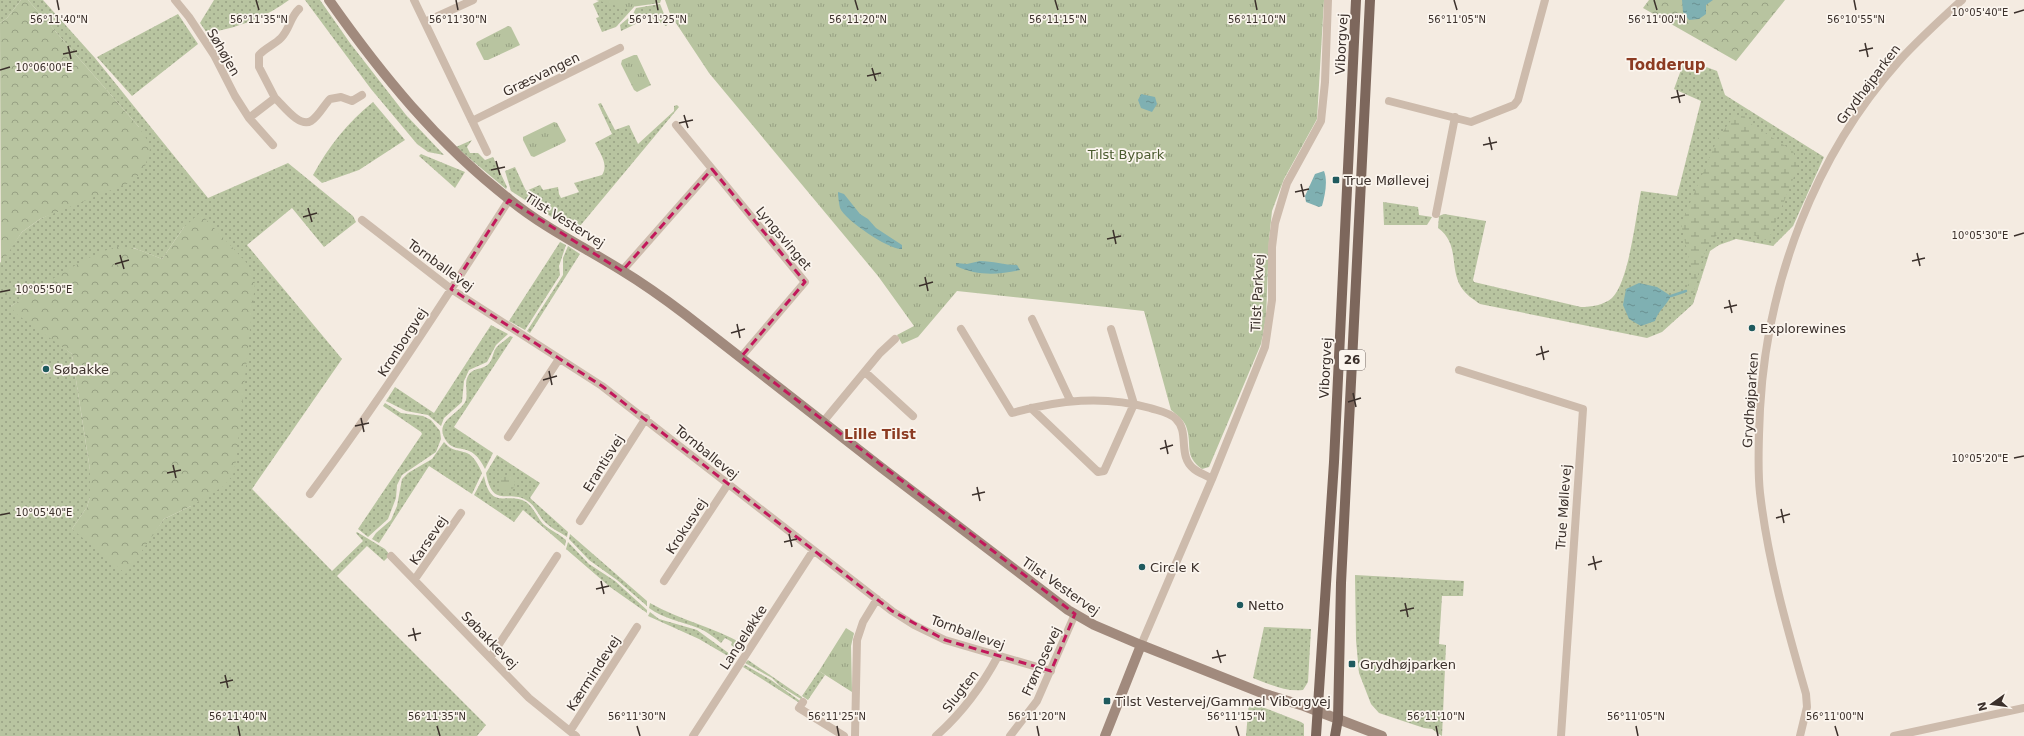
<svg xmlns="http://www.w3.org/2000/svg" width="2024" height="736" viewBox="0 0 2024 736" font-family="'DejaVu Sans',sans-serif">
	<defs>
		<pattern id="grass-dots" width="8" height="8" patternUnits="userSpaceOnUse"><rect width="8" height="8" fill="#b8c4a0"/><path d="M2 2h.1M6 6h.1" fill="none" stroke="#97a083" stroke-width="1.8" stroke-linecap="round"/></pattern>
		<pattern id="forest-crowns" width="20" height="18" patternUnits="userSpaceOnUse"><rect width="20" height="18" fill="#b8c4a0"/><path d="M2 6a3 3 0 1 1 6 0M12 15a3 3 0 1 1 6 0" fill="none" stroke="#97a083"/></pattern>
		<pattern id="wetland-marsh" width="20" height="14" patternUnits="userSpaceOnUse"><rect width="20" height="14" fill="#b8c4a0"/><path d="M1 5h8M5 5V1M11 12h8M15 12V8" fill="none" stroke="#97a083"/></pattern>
		<pattern id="park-tufts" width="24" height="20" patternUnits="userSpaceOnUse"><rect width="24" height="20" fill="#b8c4a0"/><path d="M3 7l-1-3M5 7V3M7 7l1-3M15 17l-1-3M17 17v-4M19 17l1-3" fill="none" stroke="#97a083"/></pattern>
		<pattern id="water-ripples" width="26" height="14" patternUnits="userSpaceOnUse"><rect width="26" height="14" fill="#7fb0b2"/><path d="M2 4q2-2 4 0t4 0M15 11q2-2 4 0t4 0" fill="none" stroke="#699091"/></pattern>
	</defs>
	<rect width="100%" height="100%" fill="#f4ebe1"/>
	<path fill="url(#grass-dots)" fill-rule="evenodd" d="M0 0H21L7 18 0 23Z
		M28 0H43L95 58 208 198 288 163 353 216 356 222 324 247 292 208 247 245 342 359 252 489 332 571 363 541 356 533 357 532 385 549 390 555 384 561 367 546 337 576 486 725 477 736H0V263L22 232 40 219 55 212 139 127ZM184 227 191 506 164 519 149 539 72 529 87 507 90 497V470L72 354 11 306 101 253 134 248 162 259Z
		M214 0H289C265 18 237 28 207 33L200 23Z
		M305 0H320L350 43 406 115 444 155 428 152 417 144 371 89Z
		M601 0 634 6V7L616 27 602 32 596 18 599 17 593 4Z
		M660 4 668 24 666 26 650 17 621 31 620 25 633 14 636 8Z
		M178 14 198 44 132 96 97 57Z
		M1685 59 1717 71 1725 95 1824 157 1793 226 1773 246 1736 239 1719 245 1710 251 1693 304 1662 332 1647 338 1480 304C1473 299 1466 295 1461 287 1449 267 1460 244 1438 228L1439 216 1444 214 1486 221 1473 280 1474 282 1581 307C1591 307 1604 305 1612 298 1629 282 1636 215 1641 191L1677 196 1701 101 1674 89Z
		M373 102 405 140 359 170 322 183 313 175C329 146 347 123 373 102Z
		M601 103 615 130 629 125 638 144 674 111V106L677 105 679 107 575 232 511 191 505 171 515 167 526 191 540 185 543 190 558 187 559 194 561 198 579 192 574 183 602 175C609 165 600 153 595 143L612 134 598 104Z
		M472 140 467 147 470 153H478L485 160 493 157 507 187 506 189 456 147Z
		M421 154 465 172 455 188 419 156Z
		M1383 202 1418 207 1419 215 1432 217 1427 225H1384Z
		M560 242 566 245 559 266 560 275 525 330 509 321Z
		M568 246 580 254 530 333 527 331 563 275V258Z
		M491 325 508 334 496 345 487 362 469 370 464 381 462 402 444 418 441 426 428 415 406 411 386 401 395 387 434 413Z
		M510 336 513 337 454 427 493 453 485 469C471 440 458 455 447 442 431 421 461 414 466 400 468 392 464 383 468 376 472 368 479 370 486 366 493 362 492 354 496 348 500 343 506 340 510 336Z
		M385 403 401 413 423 416 431 420 440 431 441 439 436 452 402 475 397 485 396 498 388 519 368 537 358 529 422 434 421 432 383 406Z
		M444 442C458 459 469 441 482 473L472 494 429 466 379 543 372 539 376 533 391 520 397 506 402 479 408 473 432 459Z
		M497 455 540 483 530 498 568 532 567 537C560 532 552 529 546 523 539 517 536 507 529 502 509 487 493 511 486 473Z
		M484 476C491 512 508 491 526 502 534 508 537 517 543 524 550 530 559 534 566 540L565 546 523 510 514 522 474 495Z
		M570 534 647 601V606L617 580 589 560 569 539Z
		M568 542 589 564 615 581 647 610V613L610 587 566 549Z
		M1355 575 1464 581 1463 596H1442L1439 644 1446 645 1442 736 1432 729 1424 728 1379 713 1371 704 1359 673 1356 640Z
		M650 603C680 620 713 627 743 644L738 650 731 645 732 642 725 638 721 643C714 637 706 631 698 628 680 621 664 619 649 608Z
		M650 612 659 619 697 630 734 657 733 659 699 639 648 616Z
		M1264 627 1311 629 1308 682 1303 690C1286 692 1269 684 1253 678Z
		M748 660 802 697 801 699 780 686 772 678 745 663Z
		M745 665 771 680 800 701 798 702 743 667Z
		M819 671 825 675 808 700 802 696Z
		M1249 702 1301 722 1304 724V736H1246Z"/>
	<path fill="url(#forest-crowns)" d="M21 0H28L139 127 151 146 144 170 131 182 40 219 22 232 1 264 0 23 7 18Z
		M1649 0H1785L1736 61 1643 8Z
		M200 213 246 262 255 283 236 461 233 475 224 486 191 506 164 519 126 574 72 529 87 507 90 497V470L72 354 15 313 11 306C35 291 93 250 118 247 133 245 148 254 162 259L184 227Z"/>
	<path fill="url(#wetland-marsh)" d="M1743 114 1748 122 1793 151 1798 167 1768 241C1708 213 1706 246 1693 294L1689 295 1686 291 1692 272 1681 224 1717 140 1734 116Z
		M499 483a8 8 0 1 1 16 0a8 8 0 1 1-16 0Z"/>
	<path fill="url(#park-tufts)" d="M596 0H661L660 3 624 8Z
		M665 0H1324L1317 119 1284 179 1272 211 1269 240 1266 318 1261 344 1209 467 1202 469C1183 455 1193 445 1186 426 1183 419 1177 415 1171 410L1144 311 957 291 918 337 902 344 897 335 914 326 878 276 709 73 670 14Z
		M508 26 511 27 520 45 488 60H484L476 44 477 42Z
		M634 55H637L651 85 637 92 634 90 621 64 622 60Z
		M554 122 557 123 566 140 565 142 534 157 531 156 523 140V137Z
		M846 628 854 633 851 646 852 692 819 671Z"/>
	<path fill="url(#water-ripples)" d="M1682 0H1713L1706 5V14L1699 19 1689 20 1683 12Z
		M1141 94 1155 97 1157 104 1152 112 1141 108 1138 100Z
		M1324 171C1328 181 1325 195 1322 206L1319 207 1306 202 1305 196 1315 174Z
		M838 192 844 194 860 214 868 219 876 228 902 245V249C889 250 845 220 840 208 839 203 838 196 838 192Z
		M980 261C993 261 1004 265 1017 265L1020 270C998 275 977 276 956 266V263L967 264Z
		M1639 283 1657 287 1671 296C1666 306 1658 311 1655 321L1641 326 1629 319 1623 305 1626 289Z"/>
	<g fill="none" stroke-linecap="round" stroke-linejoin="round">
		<path stroke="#7fb0b2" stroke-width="2.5" d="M1671 296 1686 291"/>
		<path stroke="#cdbbac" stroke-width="8" d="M175 0 189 17 214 55 235 96 249 118 273 145
			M414 0 487 152
			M425 22 473 0
			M275 98 259 67V55C265 48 274 45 281 38 290 29 290 17 299 9
			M1389 101 1471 122 1514 105 1518 100 1545 0
			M249 118 275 98C283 105 299 128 311 121 318 117 324 105 330 99L341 97 352 101 362 95
			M472 121 620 48
			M676 125 805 282 741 357
			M1436 214 1455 117
			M362 220 451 289 602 386 892 611 914 625 945 640 1051 671
			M622 271 712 169
			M1032 319 1070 400
			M961 329 1012 413C1059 400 1103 395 1150 408 1159 411 1169 412 1176 419 1190 432 1177 456 1194 469 1199 473 1206 475 1212 479
			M1459 370 1583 409 1561 736
			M865 372 913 416
			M1031 408 1098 472 1104 471 1134 404 1111 329
			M823 422 880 353 895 339
			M508 437 559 359
			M310 494C381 399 445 299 509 200
			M580 521 646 418
			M391 556 529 698 576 736
			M415 579 461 513
			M664 581 728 484
			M1141 645 1212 479 1265 347 1272 300V247L1275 223 1287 183 1321 121 1325 82 1328 0
			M490 658 557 556
			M803 702 799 708 844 736
			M570 731 637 627
			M693 736 813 551
			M855 736 857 640 863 622 877 599
			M936 736C961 714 982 686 998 656
			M1010 736 1037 701 1075 614
			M1800 736 1807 707 1806 694C1787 628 1768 562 1760 493 1757 466 1759 437 1760 409 1767 283 1814 156 1899 61 1919 39 1940 20 1962 0
			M1894 736 2024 708"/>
		<path stroke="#a18a7d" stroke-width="10" d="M329 0C381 74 437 143 509 199 543 227 584 247 621 270 644 284 665 299 686 315L882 468 1068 610 1094 625 1141 645 1262 693 1304 706 1382 736
			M1105 736 1141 645"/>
		<path stroke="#7d675c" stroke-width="10" d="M1316 736 1334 462 1356 0
			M1335 736 1338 719 1341 583 1370 0"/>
	</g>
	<path fill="none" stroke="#c2185b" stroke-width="3" stroke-dasharray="8 5" stroke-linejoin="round" d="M712 169 805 282 741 357 1075 614 1051 671 945 640 892 611 602 386 451 289 509 200 622 271Z"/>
	<path fill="none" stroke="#3b302b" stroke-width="1.5" d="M57 0 59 10M256 0 259 10M456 0 458 10M656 0 658 10M855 0 858 10M1055 0 1058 10M1255 0 1257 10M1454 0 1457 10M1654 0 1657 10M1854 0 1856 10M2014 13 2024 10M1865 43 1868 57M68 46 71 59M1859 51 1873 48M63 54 77 51M872 68 876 81M0 70 10 67M867 76 881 73M1677 90 1680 103M1671 98 1685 95M684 115 688 128M679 123 693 120M1489 137 1492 150M1483 145 1497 142M496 161 500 175M491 170 505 167M1301 184 1304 197M1295 192 1309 189M308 208 312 222M303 217 317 213M1113 230 1116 244M2014 236 2024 233M1107 239 1121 236M1917 253 1920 266M120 255 124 269M1912 261 1925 258M115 264 129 260M925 277 928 291M919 286 933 282M0 292 10 290M1729 300 1732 313M1724 308 1737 305M737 324 740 338M731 333 745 329M1541 346 1544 360M1536 355 1549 351M549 371 552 385M543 380 557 376M1353 393 1356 407M1348 402 1361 398M361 418 364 432M355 426 369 423M1165 440 1168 454M1160 449 1173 445M2014 458 2024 456M173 465 176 478M167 473 181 470M977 487 980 501M972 495 985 492M1781 509 1784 523M0 515 10 513M1776 518 1790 514M789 534 792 547M784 542 797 539M1593 556 1596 570M1588 565 1602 561M601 581 604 594M596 589 609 586M1405 603 1408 617M1400 611 1414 608M413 628 416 641M408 636 421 633M1217 650 1221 663M1212 658 1226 655M225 675 228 688M220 683 233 680M238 726 240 736M437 726 440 736M637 726 640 736M837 726 839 736M1037 726 1039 736M1236 726 1239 736M1436 726 1438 736M1636 726 1638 736M1835 726 1838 736"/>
	<g fill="#1f5a5e" stroke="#fbf5ee" stroke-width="1.5">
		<rect x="1332" y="176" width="8" height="8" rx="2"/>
		<circle cx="1752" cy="328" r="4"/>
		<circle cx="46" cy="369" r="4"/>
		<circle cx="1142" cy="567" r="4"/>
		<circle cx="1240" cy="605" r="4"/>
		<rect x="1348" y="660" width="8" height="8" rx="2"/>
		<rect x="1103" y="697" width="8" height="8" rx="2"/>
	</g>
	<g text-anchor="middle" stroke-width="3.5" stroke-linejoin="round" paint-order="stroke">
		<rect fill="#fbf5ee" stroke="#756b66" stroke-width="1" x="1339" y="350" width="26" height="20" rx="3"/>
		<g font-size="12" font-weight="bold" fill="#3b302b">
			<text x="1352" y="364">26</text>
		</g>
		<g font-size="13" fill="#3b302b" stroke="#fbf5ee">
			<text transform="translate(1341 44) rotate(-87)" y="5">Viborgvej</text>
			<text transform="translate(224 52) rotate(60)" y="5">Søhøjen</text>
			<text transform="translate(541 74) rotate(-26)" y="5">Græsvangen</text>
			<text transform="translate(1868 84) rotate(-53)" y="5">Grydhøjparken</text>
			<text transform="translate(565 220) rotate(32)" y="5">Tilst Vestervej</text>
			<text transform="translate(784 238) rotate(50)" y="5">Lyngsvinget</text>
			<text transform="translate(441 265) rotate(36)" y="5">Tornballevej</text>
			<text transform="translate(1257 293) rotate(-87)" y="5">Tilst Parkvej</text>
			<text transform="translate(402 342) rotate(-57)" y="5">Kronborgvej</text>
			<text transform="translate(1325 368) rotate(-87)" y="5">Viborgvej</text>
			<text transform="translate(1750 400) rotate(-86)" y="5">Grydhøjparken</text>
			<text transform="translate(707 452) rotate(39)" y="5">Tornballevej</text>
			<text transform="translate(603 463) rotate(-58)" y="5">Erantisvej</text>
			<text transform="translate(1563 507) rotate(-86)" y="5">True Møllevej</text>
			<text transform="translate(686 526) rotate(-57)" y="5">Krokusvej</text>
			<text transform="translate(428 540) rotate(-56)" y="5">Karsevej</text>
			<text transform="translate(1061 586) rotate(35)" y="5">Tilst Vestervej</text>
			<text transform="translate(968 632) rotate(20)" y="5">Tornballevej</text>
			<text transform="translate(743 637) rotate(-57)" y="5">Langeløkke</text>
			<text transform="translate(490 640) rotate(46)" y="5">Søbakkevej</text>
			<text transform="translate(1041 661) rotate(-65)" y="5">Frømosevej</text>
			<text transform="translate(593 673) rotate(-57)" y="5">Kærmindevej</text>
			<text transform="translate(960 691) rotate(-52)" y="5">Slugten</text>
		</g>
		<g font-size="13" fill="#4a5a2e" stroke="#fbf5ee">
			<text x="1126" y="159">Tilst Bypark</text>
		</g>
		<g font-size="13" fill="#3b302b" stroke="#fbf5ee" text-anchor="start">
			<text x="1344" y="185">True Møllevej</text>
			<text x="1760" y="333">Explorewines</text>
			<text x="54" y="374">Søbakke</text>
			<text x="1150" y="572">Circle K</text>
			<text x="1248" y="610">Netto</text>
			<text x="1360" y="669">Grydhøjparken</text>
			<text x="1115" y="706">Tilst Vestervej/Gammel Viborgvej</text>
		</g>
		<g font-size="14" font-weight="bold" fill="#8c3b22" stroke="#fbf5ee">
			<text x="880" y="439">Lille Tilst</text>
		</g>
		<g font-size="15" font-weight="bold" fill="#8c3b22" stroke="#fbf5ee">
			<text x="1666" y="70">Todderup</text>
		</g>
	</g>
	<g font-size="10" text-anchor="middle" fill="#3b302b" stroke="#fbf5ee" stroke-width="3.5" stroke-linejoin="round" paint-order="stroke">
		<text x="1980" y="16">10°05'40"E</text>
		<text x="858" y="23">56°11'20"N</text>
		<text x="59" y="23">56°11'40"N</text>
		<text x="259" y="23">56°11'35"N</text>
		<text x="458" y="23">56°11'30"N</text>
		<text x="658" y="23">56°11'25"N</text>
		<text x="1058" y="23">56°11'15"N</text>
		<text x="1257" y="23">56°11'10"N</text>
		<text x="1457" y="23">56°11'05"N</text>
		<text x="1657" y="23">56°11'00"N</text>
		<text x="1856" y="23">56°10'55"N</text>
		<text x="44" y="71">10°06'00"E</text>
		<text x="1980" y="239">10°05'30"E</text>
		<text x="44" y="293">10°05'50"E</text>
		<text x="1980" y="462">10°05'20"E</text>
		<text x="44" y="516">10°05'40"E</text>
		<text x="238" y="720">56°11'40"N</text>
		<text x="437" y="720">56°11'35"N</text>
		<text x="637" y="720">56°11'30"N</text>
		<text x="837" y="720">56°11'25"N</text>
		<text x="1037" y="720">56°11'20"N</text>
		<text x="1236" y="720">56°11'15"N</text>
		<text x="1436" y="720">56°11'10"N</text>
		<text x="1636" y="720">56°11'05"N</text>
		<text x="1835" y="720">56°11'00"N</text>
	</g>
	<g transform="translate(1992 704) rotate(256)" stroke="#fbf5ee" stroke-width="3" paint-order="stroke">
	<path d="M0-3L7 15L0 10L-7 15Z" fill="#3b302b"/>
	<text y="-6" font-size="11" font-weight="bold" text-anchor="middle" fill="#3b302b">N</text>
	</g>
</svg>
